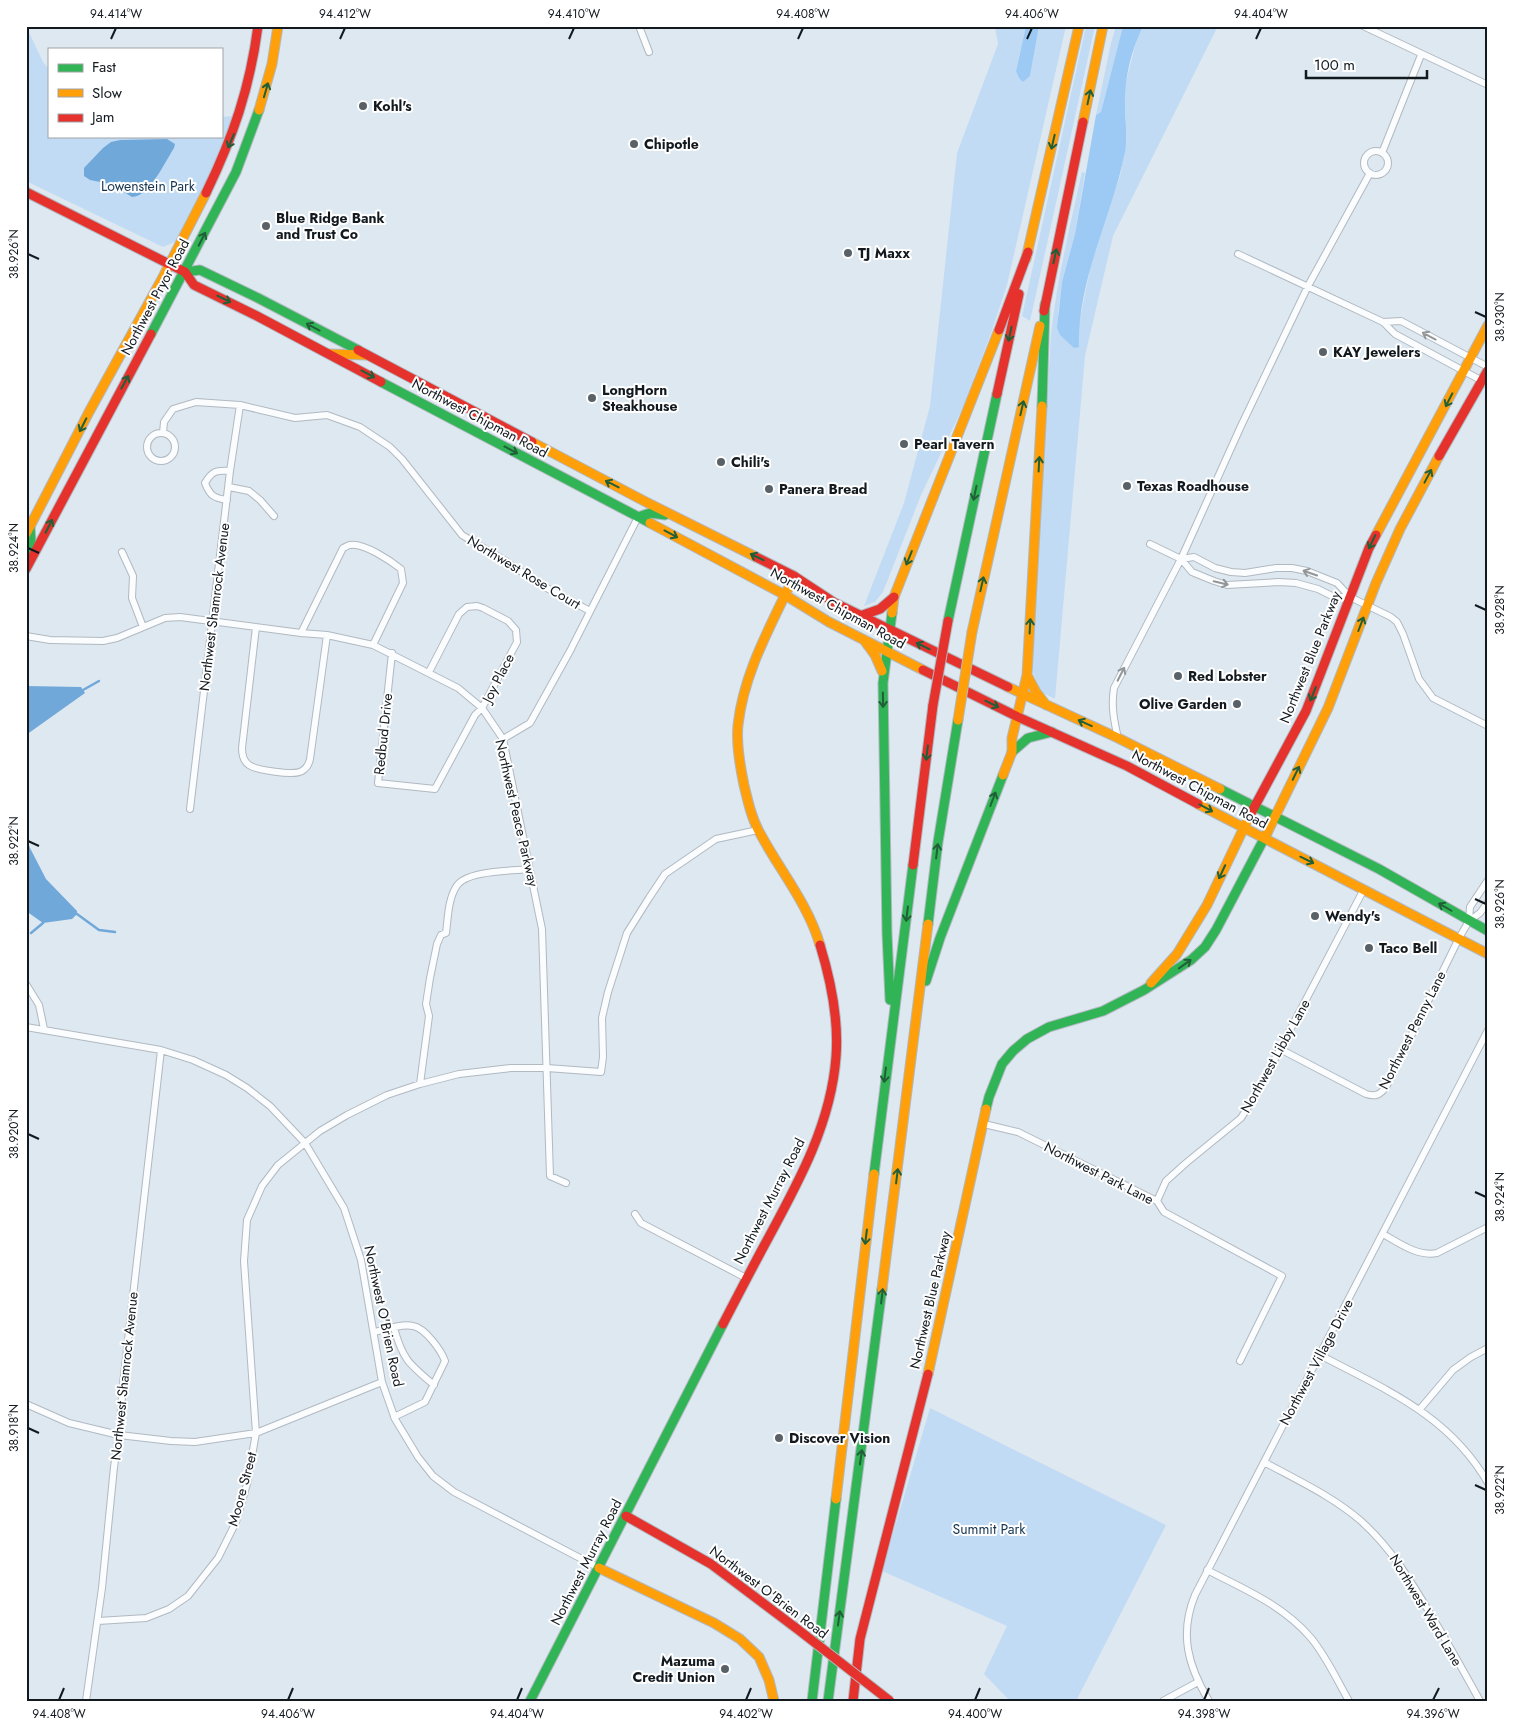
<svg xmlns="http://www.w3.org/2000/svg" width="1514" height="1727" viewBox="0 0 1514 1727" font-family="Jost,sans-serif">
	<rect width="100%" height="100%" fill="#dee8f1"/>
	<path fill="#c2dbf4" d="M26 26 43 62 49 69V136H221V117L234 116 224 144 177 241 163 247 26 181Z
		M995 26H1026L1016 70 1030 76 1039 26H1066L1007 285 991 333 963 407 921 495 883 592 875 602 864 606 904 503 930 406 957 153 998 44Z
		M1086 26H1095L1030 321 1022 316Z
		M1116 26H1123L1101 112 1096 115 1111 43Z
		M1143 26H1218L1113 236 1085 356 1055 699 1041 692 1032 670 1051 334C1057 279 1070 226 1082 172L1085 173 1075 234 1062 282 1058 313 1079 347 1078 328 1093 255 1120 176 1127 140 1125 108V86L1137 38Z
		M930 1408 1166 1525 1076 1701H1010L984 1674 1007 1626 882 1571Z"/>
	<path fill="#9dcaf4" d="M1026 26H1039L1030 76 1023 82 1019 78 1016 71Z
		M1123 26H1143C1131 51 1124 79 1125 107 1125 122 1128 137 1125 152 1112 217 1077 279 1079 347L1074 348 1060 335 1057 328 1062 282 1075 234 1096 115 1101 112Z"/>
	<path fill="#71a8da" d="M167 139 175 144 174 148C165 162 149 197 132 197L111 184 90 180 84 176V168L103 148 111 142 120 140Z
		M26 686 81 687 85 693 26 735Z
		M26 836 30 848 46 879 77 911V914L72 919 43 923 26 911Z"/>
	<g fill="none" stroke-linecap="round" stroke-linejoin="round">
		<path stroke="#71a8da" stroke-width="2.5" d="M83 690 99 681
			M77 914 99 930 115 932
			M31 933 43 923"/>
		<defs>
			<path id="street" d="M639 26 649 52
				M1363 26 1488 85
				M1364 163a12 12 0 1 1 24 0a12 12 0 1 1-24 0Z
				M1382 153 1421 55
				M1238 254 1383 322 1395 334 1488 384
				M1383 322 1401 321 1488 367
				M147 447a14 14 0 1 1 28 0a14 14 0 1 1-28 0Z
				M163 433 164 422 173 409 196 402 240 405 295 418 327 415 360 427 390 447 402 459 462 535 507 562 541 585 590 611
				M229 487 249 491 260 500 274 516
				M227 500C214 498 210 496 205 483 212 471 216 470 230 471
				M1150 544 1181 559 1192 572 1214 581 1227 585 1279 582 1296 583 1318 589 1334 597H1350
				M122 552 133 576 132 598 143 627
				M1181 559 1194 557 1215 568 1231 572 1245 573 1276 568H1292L1307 571 1337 583 1350 597 1391 617 1397 622 1403 634 1419 679 1433 698 1488 726
				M256 627 242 748C242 755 243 761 249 765 256 770 294 776 302 771 307 768 309 764 310 759L327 635
				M301 633 343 548C346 547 348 545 350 545 363 542 391 561 401 569L403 583 373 645
				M26 636 50 640 103 641 117 638 165 618 180 617 301 633 327 635 373 645 458 688 482 708 503 739 542 929 550 1176 566 1183
				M392 653 378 783 435 789 475 715 482 708 517 642 516 630 508 621 483 608 477 606 467 607 459 614 429 672
				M1118 738C1114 721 1111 706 1114 688L1181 559 1241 426 1308 286 1370 173
				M503 739 530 723 570 651 638 517
				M190 809 230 471 240 405
				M1469 921 1470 907 1488 880
				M26 984 39 1005 44 1029
				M26 1027 161 1050 193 1060 226 1075 247 1088 270 1106 305 1143 344 1208 361 1260 382 1382 395 1419 418 1457 433 1476 454 1492 599 1568
				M1280 1049 1366 1094C1375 1097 1380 1095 1386 1087L1459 938 1469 921 1480 913 1488 902
				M420 1084 429 1016 426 1004 430 978 437 944 441 935 446 933C448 918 448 900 456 887 465 870 513 871 530 869
				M984 1124 1018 1132 1157 1201 1164 1212 1282 1276 1240 1361
				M1157 1201 1166 1181 1186 1163 1241 1118 1257 1093 1364 889
				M635 1214 641 1223 746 1278
				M1383 1234C1399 1243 1418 1257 1437 1253L1488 1227
				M394 1328C403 1360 409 1364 434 1385
				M374 1332C385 1330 401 1323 413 1326 425 1328 441 1350 445 1361L425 1402 394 1417
				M1320 1355C1386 1390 1449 1415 1488 1483
				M26 1404 69 1423 119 1435 171 1441 195 1442 256 1433 382 1382
				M1420 1409 1453 1370 1471 1357 1488 1348
				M1264 1462C1297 1480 1332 1496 1361 1521 1391 1548 1411 1581 1431 1615 1448 1643 1464 1672 1480 1701
				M1207 1570C1244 1589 1283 1605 1311 1638 1326 1656 1337 1680 1349 1701
				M98 1621 146 1618 169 1609 188 1596 218 1558 236 1522 247 1484 256 1433 244 1261 247 1220 262 1186 278 1165 320 1131 347 1115 387 1095 420 1084 459 1074 511 1068H547L601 1072 603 1057 602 1018 608 992 627 933 649 898 665 874 716 839 758 830
				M86 1701 102 1588 114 1467 119 1435 123 1384 161 1050
				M1163 1701 1198 1682
				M1209 1701C1188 1666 1179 1634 1195 1595L1488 1030"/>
			<path id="fast" d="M185 272 200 270 258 298 358 350
				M151 334 236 172 259 110
				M381 382 650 523
				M1042 406 1045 304
				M638 517 650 513 665 515
				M26 554 31 540 30 527
				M948 621 997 394
				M1012 752 1028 738 1052 732
				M1220 789 1379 869 1488 931
				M928 924 938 842 958 720
				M926 981 940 938 1003 775
				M890 1000 887 934 883 683 892 613
				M986 1109 989 1097 1002 1064 1013 1051 1027 1039 1049 1027 1103 1011 1144 990 1191 960 1205 947 1216 930 1267 833
				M874 1174 913 865
				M530 1701 723 1324
				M812 1701 836 1499
				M828 1701 882 1289"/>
			<path id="slow" d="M259 110 272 64 278 26
				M1083 122 1103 26
				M1026 259 1079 26
				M330 354 366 355
				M532 442 646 502 756 557
				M650 523 785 595 829 622 923 670
				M26 534 89 412 162 279 206 193
				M1376 535 1488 325
				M794 576C772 624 744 671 738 725 736 744 740 766 744 785 748 802 752 820 761 835 781 872 808 904 820 945
				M892 613 894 597 999 330
				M972 632 1040 326
				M864 640 875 655 882 671
				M1027 675 1036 692 1046 705
				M1008 687 1118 738 1220 789
				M1003 775 1012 752V738L1027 675 1042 406
				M1198 804 1488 954
				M1267 833 1328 708 1376 583 1400 529 1439 456
				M1151 983 1177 954 1207 905 1249 817
				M882 1289 928 924
				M928 1374 986 1109
				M836 1499 874 1174
				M599 1568 714 1623 740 1639 759 1657 769 1680 774 1701"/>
			<path id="jam" d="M26 192 185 272 194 285 257 316 381 382
				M206 193C233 137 250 88 258 26
				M1044 311 1083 122
				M999 330 1028 252
				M358 350 532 442
				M997 394 1019 294
				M1439 456 1488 370
				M756 557 794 576 835 603 1008 687
				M26 569 151 334
				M860 616 880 609 894 597
				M923 670 1018 717 1127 766 1198 804
				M1249 817 1306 711 1369 548 1376 535
				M913 865 933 705
				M723 1324C737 1297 751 1270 765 1244 797 1185 831 1125 836 1057 839 1019 831 981 820 945
				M626 1516 711 1564 796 1628
				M853 1701 860 1639 928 1374"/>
		</defs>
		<use href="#street" stroke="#b1b9c1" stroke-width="8"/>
		<use href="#fast" stroke="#b1b9c1" stroke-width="11"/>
		<use href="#slow" stroke="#b1b9c1" stroke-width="11"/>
		<use href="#jam" stroke="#b1b9c1" stroke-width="11"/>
		<use href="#street" stroke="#fafcfd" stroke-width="6"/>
		<use href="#fast" stroke="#30b455" stroke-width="9"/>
		<use href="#slow" stroke="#ff9f0a" stroke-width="9"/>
		<use href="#jam" stroke="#e5322d" stroke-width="9"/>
		<defs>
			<path id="slow-bridge" d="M958 720 972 632"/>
			<path id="jam-bridge" d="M933 705 948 621
				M796 1628 890 1701"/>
		</defs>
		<use href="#slow-bridge" stroke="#b1b9c1" stroke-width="11" stroke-linecap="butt"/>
		<use href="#jam-bridge" stroke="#b1b9c1" stroke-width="11" stroke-linecap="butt"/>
		<use href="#slow-bridge" stroke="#ff9f0a" stroke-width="9"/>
		<use href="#jam-bridge" stroke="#e5322d" stroke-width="9"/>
	</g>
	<defs><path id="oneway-shaft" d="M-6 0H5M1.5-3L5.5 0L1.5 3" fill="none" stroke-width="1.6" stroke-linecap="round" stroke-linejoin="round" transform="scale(1.25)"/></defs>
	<g stroke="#205f37">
		<use href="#oneway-shaft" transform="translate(266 90) rotate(-74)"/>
		<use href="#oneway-shaft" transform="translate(1089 97) rotate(-78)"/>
		<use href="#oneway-shaft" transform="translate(231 141) rotate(113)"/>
		<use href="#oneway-shaft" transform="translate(1053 142) rotate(103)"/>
		<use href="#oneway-shaft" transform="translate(202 239) rotate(-63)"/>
		<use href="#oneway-shaft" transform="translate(1055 256) rotate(-78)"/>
		<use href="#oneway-shaft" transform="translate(224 299) rotate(26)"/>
		<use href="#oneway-shaft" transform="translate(313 327) rotate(-152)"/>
		<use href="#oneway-shaft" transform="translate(1010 334) rotate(102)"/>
		<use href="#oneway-shaft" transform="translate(368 374) rotate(28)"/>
		<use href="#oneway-shaft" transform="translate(125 382) rotate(-61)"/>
		<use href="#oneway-shaft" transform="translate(1449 400) rotate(117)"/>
		<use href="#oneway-shaft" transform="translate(1022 408) rotate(-77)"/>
		<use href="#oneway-shaft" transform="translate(83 425) rotate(117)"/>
		<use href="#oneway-shaft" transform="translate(511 450) rotate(28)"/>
		<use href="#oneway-shaft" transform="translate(1039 464) rotate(-87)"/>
		<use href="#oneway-shaft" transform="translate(1428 476) rotate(-62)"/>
		<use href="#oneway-shaft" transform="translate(612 484) rotate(-153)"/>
		<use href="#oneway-shaft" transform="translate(975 493) rotate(102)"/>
		<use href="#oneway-shaft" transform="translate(49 526) rotate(-63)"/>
		<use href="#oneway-shaft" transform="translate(671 534) rotate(28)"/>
		<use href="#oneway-shaft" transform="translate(1372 542) rotate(116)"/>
		<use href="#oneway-shaft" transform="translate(757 557) rotate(-154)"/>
		<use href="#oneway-shaft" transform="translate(909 558) rotate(112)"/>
		<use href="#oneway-shaft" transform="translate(982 584) rotate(-77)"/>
		<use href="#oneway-shaft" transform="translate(1361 624) rotate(-69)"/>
		<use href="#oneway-shaft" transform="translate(1030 626) rotate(-87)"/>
		<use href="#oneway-shaft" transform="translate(923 646) rotate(-154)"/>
		<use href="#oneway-shaft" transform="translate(1313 694) rotate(112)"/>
		<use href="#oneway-shaft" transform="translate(883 700) rotate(89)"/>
		<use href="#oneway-shaft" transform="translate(992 704) rotate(26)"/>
		<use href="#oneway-shaft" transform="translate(1085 723) rotate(-156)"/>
		<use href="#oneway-shaft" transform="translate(927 753) rotate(97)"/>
		<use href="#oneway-shaft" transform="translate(1296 773) rotate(-64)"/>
		<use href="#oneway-shaft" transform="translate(993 799) rotate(-69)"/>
		<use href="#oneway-shaft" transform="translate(1206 808) rotate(28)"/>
		<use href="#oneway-shaft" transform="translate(937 851) rotate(-83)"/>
		<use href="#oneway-shaft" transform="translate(1307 860) rotate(26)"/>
		<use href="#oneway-shaft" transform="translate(1222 872) rotate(115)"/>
		<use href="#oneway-shaft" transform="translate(1445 907) rotate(-150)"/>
		<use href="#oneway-shaft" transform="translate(907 914) rotate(97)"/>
		<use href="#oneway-shaft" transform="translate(1185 964) rotate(-36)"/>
		<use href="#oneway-shaft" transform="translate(885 1075) rotate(97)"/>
		<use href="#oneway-shaft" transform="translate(897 1176) rotate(-83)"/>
		<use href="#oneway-shaft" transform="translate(866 1237) rotate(97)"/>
		<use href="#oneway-shaft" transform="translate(882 1296) rotate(-83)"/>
		<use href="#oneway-shaft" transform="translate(861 1457) rotate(-82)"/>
		<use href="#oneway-shaft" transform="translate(839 1618) rotate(-82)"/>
	</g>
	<g stroke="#929699">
		<use href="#oneway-shaft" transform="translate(1429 336) rotate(-152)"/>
		<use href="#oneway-shaft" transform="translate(1310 573) rotate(-161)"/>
		<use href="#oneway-shaft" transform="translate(1221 583) rotate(13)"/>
		<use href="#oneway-shaft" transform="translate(1121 674) rotate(-63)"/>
	</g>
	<path fill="none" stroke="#12191f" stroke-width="2" d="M111 39 116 28M340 39 345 28M569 39 574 28M798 39 803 28M1027 39 1032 28M1256 39 1261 28M28 254 39 259M1475 312 1486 317M28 548 39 553M1475 605 1486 610M28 841 39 846M1475 899 1486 904M28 1134 39 1139M1475 1192 1486 1197M28 1428 39 1433M1475 1485 1486 1490M59 1700 64 1688M288 1700 293 1688M517 1700 522 1688M746 1700 751 1688M975 1700 980 1688M1204 1700 1209 1688M1433 1700 1439 1688"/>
	<g fill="#596168" stroke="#fff" stroke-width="2">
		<circle cx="363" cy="106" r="5"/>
		<circle cx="634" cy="144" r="5"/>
		<circle cx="266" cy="226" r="5"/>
		<circle cx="848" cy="253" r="5"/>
		<circle cx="1323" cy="352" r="5"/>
		<circle cx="592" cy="398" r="5"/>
		<circle cx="904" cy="444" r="5"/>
		<circle cx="721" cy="462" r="5"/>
		<circle cx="1127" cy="486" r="5"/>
		<circle cx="769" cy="489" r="5"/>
		<circle cx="1178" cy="676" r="5"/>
		<circle cx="1237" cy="704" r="5"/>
		<circle cx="1315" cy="916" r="5"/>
		<circle cx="1369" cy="948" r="5"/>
		<circle cx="779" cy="1438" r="5"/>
		<circle cx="725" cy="1669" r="5"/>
	</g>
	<g text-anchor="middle" stroke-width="4" stroke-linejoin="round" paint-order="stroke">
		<g font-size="14" font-weight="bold" fill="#12191f" stroke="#fff" text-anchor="start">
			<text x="373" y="111">Kohl's</text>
			<text x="644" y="149">Chipotle</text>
			<text x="276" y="223">Blue Ridge Bank<tspan x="276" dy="16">and Trust Co</tspan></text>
			<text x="858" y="258">TJ Maxx</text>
			<text x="1333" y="357">KAY Jewelers</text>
			<text x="602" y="395">LongHorn<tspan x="602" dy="16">Steakhouse</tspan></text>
			<text x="914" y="449">Pearl Tavern</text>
			<text x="731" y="467">Chili's</text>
			<text x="1137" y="491">Texas Roadhouse</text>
			<text x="779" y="494">Panera Bread</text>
			<text x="1188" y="681">Red Lobster</text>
			<text x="1227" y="709" text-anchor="end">Olive Garden</text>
			<text x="1325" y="921">Wendy's</text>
			<text x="1379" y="953">Taco Bell</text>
			<text x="789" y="1443">Discover Vision</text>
			<text x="715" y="1666" text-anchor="end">Mazuma<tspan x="715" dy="16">Credit Union</tspan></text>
		</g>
		<g font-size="14" fill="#153450" stroke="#fff">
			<text x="148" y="191">Lowenstein Park</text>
			<text x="989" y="1534">Summit Park</text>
		</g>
		<g font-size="14" fill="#12191f" stroke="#fff">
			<text transform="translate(155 297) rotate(-62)" y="5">Northwest Pryor Road</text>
			<text transform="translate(480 418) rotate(28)" y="5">Northwest Chipman Road</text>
			<text transform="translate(524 572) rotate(31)" y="5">Northwest Rose Court</text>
			<text transform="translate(214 607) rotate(-83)" y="5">Northwest Shamrock Avenue</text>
			<text transform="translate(838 608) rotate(29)" y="5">Northwest Chipman Road</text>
			<text transform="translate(1310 657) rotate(-68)" y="5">Northwest Blue Parkway</text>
			<text transform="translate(498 678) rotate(-63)" y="5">Joy Place</text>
			<text transform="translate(383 734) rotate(-84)" y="5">Redbud Drive</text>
			<text transform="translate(1200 789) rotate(28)" y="5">Northwest Chipman Road</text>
			<text transform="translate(517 813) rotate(77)" y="5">Northwest Peace Parkway</text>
			<text transform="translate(1412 1030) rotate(-63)" y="5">Northwest Penny Lane</text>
			<text transform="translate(1275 1056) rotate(-61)" y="5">Northwest Libby Lane</text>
			<text transform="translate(1099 1173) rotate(27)" y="5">Northwest Park Lane</text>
			<text transform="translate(769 1201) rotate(-63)" y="5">Northwest Murray Road</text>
			<text transform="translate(930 1300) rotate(-77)" y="5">Northwest Blue Parkway</text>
			<text transform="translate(384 1316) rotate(78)" y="5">Northwest O'Brien Road</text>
			<text transform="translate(1316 1362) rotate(-62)" y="5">Northwest Village Drive</text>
			<text transform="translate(124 1376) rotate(-84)" y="5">Northwest Shamrock Avenue</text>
			<text transform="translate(242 1489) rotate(-75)" y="5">Moore Street</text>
			<text transform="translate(586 1562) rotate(-63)" y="5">Northwest Murray Road</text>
			<text transform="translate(769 1592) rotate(37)" y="5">Northwest O'Brien Road</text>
			<text transform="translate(1426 1610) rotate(59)" y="5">Northwest Ward Lane</text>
		</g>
	</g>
	<rect width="1514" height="1727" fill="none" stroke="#ffffff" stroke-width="55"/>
	<rect x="48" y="48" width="175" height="90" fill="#ffffff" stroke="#a0a3a5"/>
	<rect x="58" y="64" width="25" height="8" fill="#30b455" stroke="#a0a3a5"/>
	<text x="92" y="72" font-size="15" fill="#12191f">Fast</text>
	<rect x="58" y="89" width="25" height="8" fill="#ff9f0a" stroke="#a0a3a5"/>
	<text x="92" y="98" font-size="15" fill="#12191f">Slow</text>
	<rect x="58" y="114" width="25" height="8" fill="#e5322d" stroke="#a0a3a5"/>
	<text x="92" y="122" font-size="15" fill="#12191f">Jam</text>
	<path d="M1306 70v8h121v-8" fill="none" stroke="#12191f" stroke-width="2.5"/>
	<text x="1314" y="70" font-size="15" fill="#12191f" stroke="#ffffff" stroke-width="4" paint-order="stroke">100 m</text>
	<rect x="28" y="28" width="1458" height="1672" fill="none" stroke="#12191f" stroke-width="2"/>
	<g font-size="12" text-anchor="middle" fill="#12191f">
		<text x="116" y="18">94.414°W</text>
		<text x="345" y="18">94.412°W</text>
		<text x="574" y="18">94.410°W</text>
		<text x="803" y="18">94.408°W</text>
		<text x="1032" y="18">94.406°W</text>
		<text x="1261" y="18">94.404°W</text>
		<text transform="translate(14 254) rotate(-90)" y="4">38.926°N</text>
		<text transform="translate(1500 317) rotate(-90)" y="4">38.930°N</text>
		<text transform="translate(14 548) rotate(-90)" y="4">38.924°N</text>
		<text transform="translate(1500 610) rotate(-90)" y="4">38.928°N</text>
		<text transform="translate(14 841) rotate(-90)" y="4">38.922°N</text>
		<text transform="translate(1500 904) rotate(-90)" y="4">38.926°N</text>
		<text transform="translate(14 1134) rotate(-90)" y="4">38.920°N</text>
		<text transform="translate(1500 1197) rotate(-90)" y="4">38.924°N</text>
		<text transform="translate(14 1428) rotate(-90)" y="4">38.918°N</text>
		<text transform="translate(1500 1490) rotate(-90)" y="4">38.922°N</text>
		<text x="59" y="1718">94.408°W</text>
		<text x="288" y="1718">94.406°W</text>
		<text x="517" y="1718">94.404°W</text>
		<text x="746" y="1718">94.402°W</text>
		<text x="975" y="1718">94.400°W</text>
		<text x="1204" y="1718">94.398°W</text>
		<text x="1433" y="1718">94.396°W</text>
	</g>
</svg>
